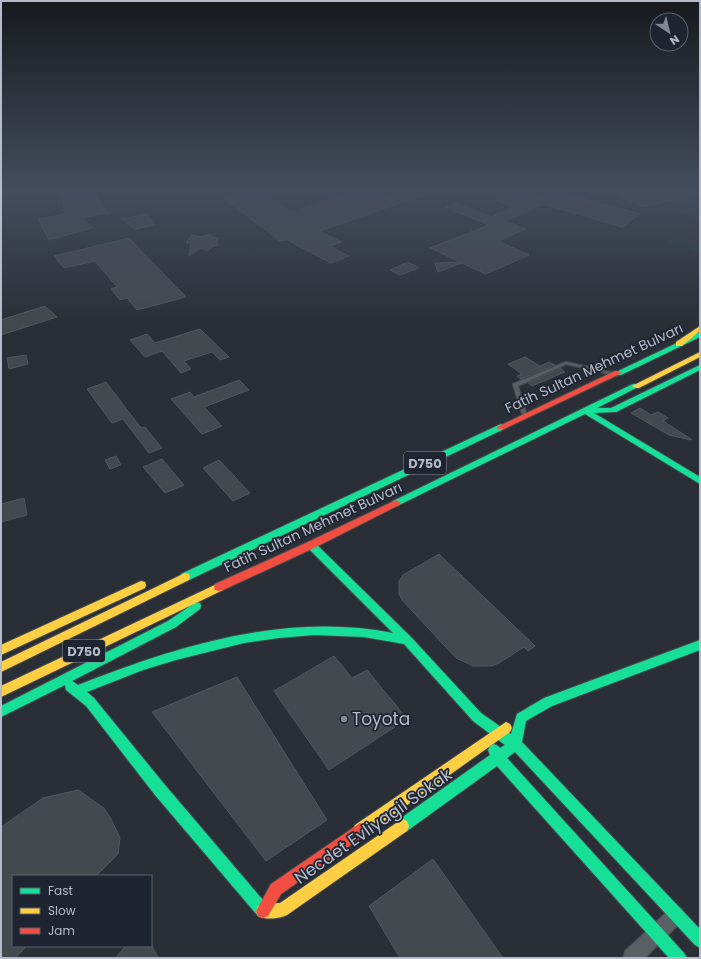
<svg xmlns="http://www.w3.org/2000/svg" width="701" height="959" viewBox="0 0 701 959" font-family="Poppins,sans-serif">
	<rect width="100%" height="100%" fill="#2a2f37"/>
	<path fill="#27393c" d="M700 205V216L692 218 677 211Z
		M676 236 700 243V253L666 242Z"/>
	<path fill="#44484f" stroke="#52575f" d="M60 189 92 190 108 213 82 218 93 228 49 240 38 219 66 214Z
		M258 189 291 212 360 190 380 199 406 190 420 196 320 231 341 242 329 246 349 256 331 263 287 240 280 241 222 197Z
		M635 189H700V193L643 207 615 194Z
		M519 191 545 199 558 192 640 214 622 227 543 204 506 221 526 229 498 241 529 255 486 274 462 263 438 272 435 263 460 262 430 248 489 225 445 207 456 202 491 217 514 207 496 200Z
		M146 214 155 225 135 229 121 219Z
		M210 234 212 237 218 238 217 246H213L208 251 200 248 189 256 191 243H186L191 235 201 237Z
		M129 238 144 254 186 297 137 310 127 298 120 300 111 289 117 287 95 261 64 268 54 256Z
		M408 262 419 268 400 275 390 270Z
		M45 306 57 317 1 335V320Z
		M200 329 229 357 220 360 212 352 184 361 191 369 181 373 162 351 145 357 130 340 147 334 155 343Z
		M26 355 28 364 9 369 7 358Z
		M525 357 540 366 549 362 555 365 521 379 517 376 522 374 508 364Z
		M560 368 565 372 532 386 528 383Z
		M239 380 249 390 204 407 222 426 202 434 171 399 190 392 194 397Z
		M106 382 141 428 145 427 162 448 149 453 123 419 112 423 87 389Z
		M640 408 651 415 658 412 668 418 663 421 691 439V440L669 435 631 413Z
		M116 456 121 465 110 469 105 460Z
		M162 459 184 485 165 493 143 467Z
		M219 460 250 493 233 501 203 468Z
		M24 498 27 515 1 522V504Z
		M439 554 535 646 528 651 524 647 499 663 491 666H473L456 658 402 600 399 594V581L403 575Z
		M334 656 352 678 367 670 407 719 329 770 274 691Z
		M237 677 327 820 266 861 152 712Z
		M78 790 104 808 111 819 120 838 118 854 96 876H13V946H27L15 958H1V827L43 798Z
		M433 859 503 958H400L369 906Z
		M126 946H152L158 958H115Z"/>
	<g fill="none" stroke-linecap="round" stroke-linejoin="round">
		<defs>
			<path id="lane" d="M566 362 614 373 616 374 614 375 566 364 518 386 527 416 525 418 523 417 513 385V384Z"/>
			<path id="street" d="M676 906 682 909 685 915 682 921 645 958H623L625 951 670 909Z"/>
			<path id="fast" d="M700 332V337L621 375H618L614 373Z
				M700 365V370L616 412 594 413 700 477V484L585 414 399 505 396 506 391 503 393 501 633 384H636L640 386 597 408H611Z
				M501 424 505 427 504 429 189 580 185 581 181 580 180 577 181 574Z
				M311 541 314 542 411 637 481 713 511 734 517 714 544 698 700 640V650L552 706 526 721 522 742 700 929V948L695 945 515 752 507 758 684 953 687 958H669L497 766 407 831 402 833 397 831 395 826 397 821 490 755 488 750 490 746 494 744 498 746 500 748 505 745 473 721 404 644 364 637 314 635 279 638 244 643 176 660 143 670 87 692 94 698 165 785 268 906 270 911 268 916 263 918 258 916 155 795 86 706 66 690 65 685 1 717V706L168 621 196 602 200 603 201 606 200 609 176 627 72 681 78 685C177 646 285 612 393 633L308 548 306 545 308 542Z"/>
			<path id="slow" d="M700 326V331L682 346H676V342Z
				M700 352V357L639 388H636L632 386Z
				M185 573 189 574 190 577 189 580 1 672V662Z
				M141 581 145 582 146 585 145 588 1 655V645Z
				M219 583 223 584 224 587 223 590 1 697V686Z
				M506 722 510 724 512 728 510 732 365 835 360 837 355 835 353 830 355 825Z
				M402 819 407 821 409 826 407 831 287 915C279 919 266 920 258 916L256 911 258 906 263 904 280 903Z"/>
			<path id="jam" d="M615 371H618L622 373 504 429H498L497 427Z
				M396 500 401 503 399 505 314 548 223 590 219 591 215 590 214 587 215 584 308 542Z
				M360 823 365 825 367 830 365 835 281 894 268 916 263 918 258 916 256 911 271 884Z"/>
		</defs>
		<use href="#lane" stroke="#464a50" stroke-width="2.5"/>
		<use href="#street" stroke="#464a50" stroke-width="2"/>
		<use href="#fast" stroke="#464a50" stroke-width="2"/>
		<use href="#slow" stroke="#464a50" stroke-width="2"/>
		<use href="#jam" stroke="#464a50" stroke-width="2"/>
		<use href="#lane" fill="#5a5e65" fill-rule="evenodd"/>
		<use href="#street" fill="#5a5e65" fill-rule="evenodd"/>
		<use href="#fast" fill="#16e098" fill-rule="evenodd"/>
		<use href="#slow" fill="#ffcf43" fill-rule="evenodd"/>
		<use href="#jam" fill="#f24e42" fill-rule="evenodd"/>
	</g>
	<linearGradient id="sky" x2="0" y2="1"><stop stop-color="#171a1e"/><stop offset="0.59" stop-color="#444d5e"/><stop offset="1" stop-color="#444d5e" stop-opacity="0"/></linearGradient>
	<rect width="701" height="323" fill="url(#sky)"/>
	<circle fill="#848a95" stroke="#1e2531" stroke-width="1.5" cx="344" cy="719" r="4"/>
	<g text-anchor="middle" stroke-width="3.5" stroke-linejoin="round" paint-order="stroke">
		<g fill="#1e2531" stroke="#888e9b" stroke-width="1">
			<rect x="404" y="452" width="42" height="22" rx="3"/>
			<rect x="63" y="640" width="42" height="22" rx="3"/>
		</g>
		<g font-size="13" font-weight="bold" fill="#b5bbc8">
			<text x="425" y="468">D750</text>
			<text x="84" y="656">D750</text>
		</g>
		<g font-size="14" fill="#b5bbc8" stroke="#1e2531">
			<text transform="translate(594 368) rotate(-25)" y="5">Fatih Sultan Mehmet Bulvarı</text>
			<text transform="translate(313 527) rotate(-25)" y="5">Fatih Sultan Mehmet Bulvarı</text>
		</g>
		<g font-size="17" fill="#b5bbc8" stroke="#1e2531" text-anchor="start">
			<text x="352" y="725">Toyota</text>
		</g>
		<g font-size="17" fill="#b5bbc8" stroke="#1e2531">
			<text transform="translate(373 826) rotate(-35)" y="6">Necdet Evliyagil Sokak</text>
		</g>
	</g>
	<rect width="701" height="959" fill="none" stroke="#b5bbc8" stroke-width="4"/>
	<rect x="12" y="875" width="140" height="72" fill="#1e2531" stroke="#5a616d"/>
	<rect x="20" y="888" width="20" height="6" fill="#16e098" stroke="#5a616d"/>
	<text x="48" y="895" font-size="12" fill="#b5bbc8">Fast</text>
	<rect x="20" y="908" width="20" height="6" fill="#ffcf43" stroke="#5a616d"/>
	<text x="48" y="915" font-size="12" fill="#b5bbc8">Slow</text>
	<rect x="20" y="928" width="20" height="6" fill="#f24e42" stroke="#5a616d"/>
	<text x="48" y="935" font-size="12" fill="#b5bbc8">Jam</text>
	<g transform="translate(669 32) rotate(145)"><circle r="19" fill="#1e2531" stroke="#5a616d"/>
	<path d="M0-3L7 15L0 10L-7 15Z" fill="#848a95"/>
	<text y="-6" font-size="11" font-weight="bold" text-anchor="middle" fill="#b5bbc8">N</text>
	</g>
</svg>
